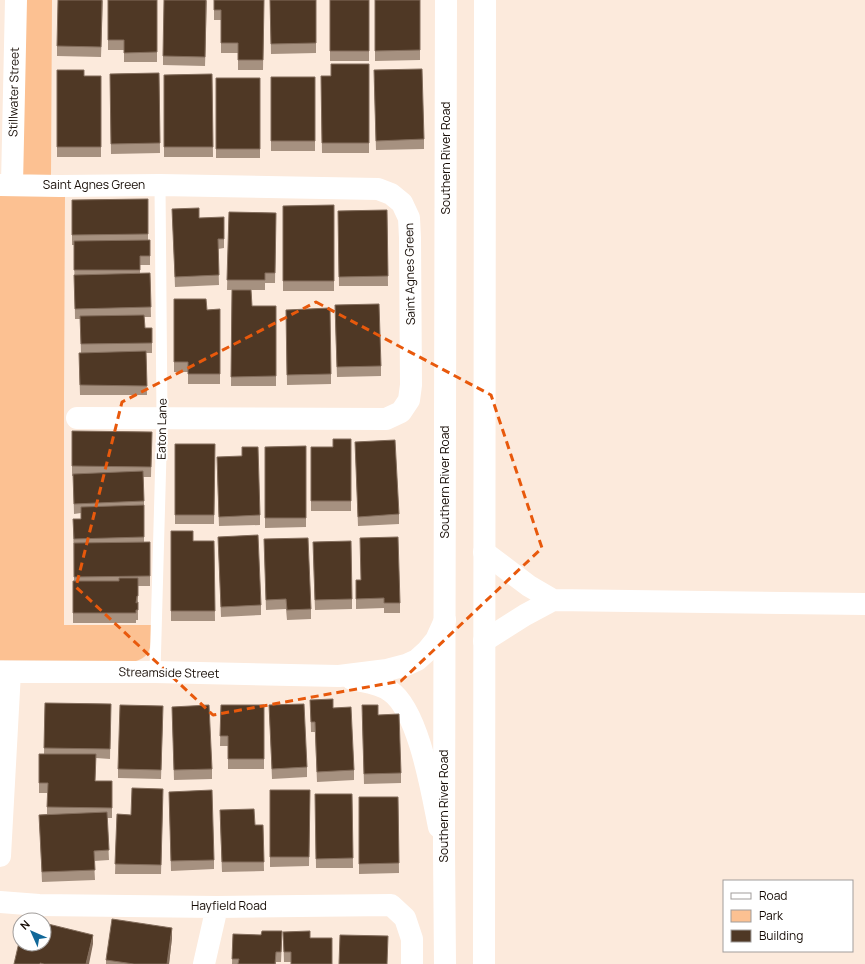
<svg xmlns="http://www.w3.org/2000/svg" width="865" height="964" viewBox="0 0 865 964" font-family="Manrope,sans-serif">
	<rect width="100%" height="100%" fill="#fceadc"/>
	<path fill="#fcc192" d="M23 0H52L51 176 22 177Z
		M0 195H65L64 395V625H151C151 640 154 656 136 661L0 660Z"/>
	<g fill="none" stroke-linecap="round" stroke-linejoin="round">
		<path stroke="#fff" stroke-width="11" d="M155 672 162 418 160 185"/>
		<path stroke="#fff" stroke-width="22" d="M12 184 16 0
			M0 185 60 186 160 185 378 189 391 194 402 203 409 218 410 238 411 385 409 400 401 412 386 419 77 418
			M484 552 529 586 553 600
			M484 641 525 615 553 600 865 604
			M0 672H155L339 676 387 670 406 665 417 660 427 651 436 640 445 620
			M352 679C364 682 379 683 390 691 419 711 432 793 439 827
			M0 856 10 672
			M0 902 39 905 217 907 391 905 405 918 412 939V964
			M204 964 217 907"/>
		<path stroke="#fff" stroke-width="22" d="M445 964 444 849 446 0
			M484 964 485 0"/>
	</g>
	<path fill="#a69180" d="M103 0 101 57 57 56V46Z
		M108 0H157V62H124V50H108Z
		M207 0 205 66 163 65V56Z
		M214 0H264L263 70H238V53H221V20H214Z
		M270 0H316V53L271 54Z
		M330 0H369V61H330Z
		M375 0H420V60L375 61Z
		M369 64V153H322L321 76H331Z
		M57 70 84 76H101V157H57Z
		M159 73 160 153 111 154 110 74Z
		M212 74 213 157H164V75Z
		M271 77H315V151H271Z
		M216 78H260V158H216Z
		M374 80 424 139V149L376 150Z
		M148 199V240H150V265H140V274L150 273 151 317H144L145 328H152V353H146L147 395H80L79 363 81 353 80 319H75L74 245H72V200Z
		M334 205V291H283V206Z
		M172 209 199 218 224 239V248L218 249 219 285 175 287Z
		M387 210 388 286H339L338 211Z
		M229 212 276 213 275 283H265V290H251L252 306H276V386H231L232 290H236H227Z
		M174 299 207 310 220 309V384H188V372H174Z
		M286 310 331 374V384L287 385Z
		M335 315 381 366V376L337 377Z
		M72 431 152 432 151 477H143L144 501V542H150V586H138V620H136V623H73V581H74L73 519H81V513L74 514 73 476H72Z
		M351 439V511H311V447H333Z
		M355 442 399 514V524L358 526Z
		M175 444H215L214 524H175Z
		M306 446V527L265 528V447Z
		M217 467 260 515V525L219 526Z
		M171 531 193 541H214L215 621H171Z
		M218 537 261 605V615L221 617Z
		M264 539 311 609V619L287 620 286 609 266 610Z
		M313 551 352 599V609L315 610Z
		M356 580 400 603V613H384V608L356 609Z
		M310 700 333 708 354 770V780L317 782 315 732H311Z
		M45 703 111 704 110 759 96 758 95 781H112V818H107L109 860 94 861 95 880 42 882 39 815 47 814V793H39V754H44Z
		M221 705H264V769H228V746H220Z
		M269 705 307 767V777L272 779Z
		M172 707 212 769V779L174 780Z
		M362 715H378L401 773V783L364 784Z
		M163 716 161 779 118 778V769Z
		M270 790H310L309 866 270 867Z
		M169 792 214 860V869L171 871Z
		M315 794H352L353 868H316Z
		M359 797H398L399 873 359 874Z
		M163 798 161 874H115L117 814 131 815Z
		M220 819 255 825H263L264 871 222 872Z
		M283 932 310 938 291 962H284Z
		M233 934 282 941 281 962H276V964H232Z
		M172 938 169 964H106V960Z"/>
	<path fill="#836d5c" d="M172 928V938L169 964H167Z
		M93 935V944L89 964H86Z"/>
	<path fill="#4f3825" stroke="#836d5c" d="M58 0H102L101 47 57 46Z
		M108 0H157V52L124 53V40H108Z
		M164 0H206L205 57 163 56Z
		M214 0H264L263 60H238V43H221V10H214Z
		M270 0H316V43L271 44Z
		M330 0H369V51H330Z
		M375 0H420V50L375 51Z
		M331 64H369V143H322L321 76H331Z
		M422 69 424 139 376 141 374 70Z
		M57 70H84V76H101V147H57Z
		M159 73 160 143 111 144 110 74Z
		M212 74 213 147H164V75Z
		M271 77H315V141H271Z
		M216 78H260V149H216Z
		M148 199V234L72 235V200Z
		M334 205V281H283V206Z
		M199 208V218L224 217V239H218L219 275 175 277 172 209Z
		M387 210 388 276 339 277 338 211Z
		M229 212 276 213 275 273H265V280H227Z
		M150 240V256H140V270H74V241Z
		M150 273 151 307 75 309 74 275Z
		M232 290H251L252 306H276V376L231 377Z
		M174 299H206L207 310 220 309V374H188V362H174Z
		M379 304 381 366 337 367 335 305Z
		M330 308 331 374 287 375 286 310Z
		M144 315 145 328H152V343L81 344 80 316Z
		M146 351 147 386 80 385 79 353Z
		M72 431 152 432 151 467 72 466Z
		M333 439H351V501H311V447H333Z
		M395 440 399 514 358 517 355 442Z
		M175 444H215L214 515H175Z
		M306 446V518H265V447Z
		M242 447H258L260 515 219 517 217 457 242 456Z
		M143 471 144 501 74 504 73 474Z
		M144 505V537L74 539 73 519H81V507Z
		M171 531H193V541H214L215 611H171Z
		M258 535 261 605 221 607 218 537Z
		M398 537 400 603H384V598L356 599V580H361L360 538Z
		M308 538 311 609 287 610 286 599 266 600 264 539Z
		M351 541 352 599 315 600 313 542Z
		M150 542V576L74 577V543Z
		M119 578H138V596H137L136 603 138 602V610H136V613H73V581H119Z
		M333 699V708L351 707 354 770 317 772 315 722H311L310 700Z
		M45 703 111 704 110 749 44 748Z
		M304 704 307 767 272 769 269 705Z
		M120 705 163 706 161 770 118 769Z
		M209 705 212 769 174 770 172 707Z
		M221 705H264V759H228V736H220Z
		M362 705H378V715L399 714 401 773 364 774Z
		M39 754H96L95 781H112V808L47 807 48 783H39Z
		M132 788 163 789 161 865 115 864 117 814 131 815Z
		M212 790 214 860 171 861 169 792Z
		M270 790H310L309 857H270Z
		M315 794H352L353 858 316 859Z
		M359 797H398L399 863 359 864Z
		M254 809 255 825H263L264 862H222L220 810Z
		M107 812 109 850 94 851 95 870 42 872 39 815Z
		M112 919 172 928 167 964H134L106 960Z
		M44 923 93 935 86 964H44L40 963V964H14L20 938V944H44Z
		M262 931H282L281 952H276L275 964H238L239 959H232L233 934 261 935Z
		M310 931V938H332V964H291V952H284L283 932Z
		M340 935 388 936 387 964H339Z"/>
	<path fill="none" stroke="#e8590c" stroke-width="3" stroke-dasharray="8 5" stroke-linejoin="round" d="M316 302 491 395 542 548 401 681 213 715 76 587 122 402Z"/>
	<g text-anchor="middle" stroke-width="4" stroke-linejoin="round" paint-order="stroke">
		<g font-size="12" fill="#150b04" stroke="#fff">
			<text transform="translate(14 92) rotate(-89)" y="4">Stillwater Street</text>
			<text transform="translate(446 158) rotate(-90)" y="4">Southern River Road</text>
			<text x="94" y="189">Saint Agnes Green</text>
			<text transform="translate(410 274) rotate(-91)" y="4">Saint Agnes Green</text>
			<text transform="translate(162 429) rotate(-89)" y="4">Eaton Lane</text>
			<text transform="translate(445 482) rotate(-90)" y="4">Southern River Road</text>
			<text transform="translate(169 673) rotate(1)" y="4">Streamside Street</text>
			<text transform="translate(444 806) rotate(-90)" y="4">Southern River Road</text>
			<text x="229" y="910">Hayfield Road</text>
		</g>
	</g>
	<rect x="723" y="880" width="130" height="72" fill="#ffffff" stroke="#a19d9b"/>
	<rect x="731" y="893" width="20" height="6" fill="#ffffff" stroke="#a19d9b"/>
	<text x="759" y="900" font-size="12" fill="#150b04">Road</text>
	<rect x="731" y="910" width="20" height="12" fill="#fcc192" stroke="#a19d9b"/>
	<text x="759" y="920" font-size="12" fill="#150b04">Park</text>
	<rect x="731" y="930" width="20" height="12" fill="#4f3825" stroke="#a19d9b"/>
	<text x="759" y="940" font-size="12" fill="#150b04">Building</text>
	<g transform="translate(32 932) rotate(315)"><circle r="19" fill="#ffffff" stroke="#a19d9b"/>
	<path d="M0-3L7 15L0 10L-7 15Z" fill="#116899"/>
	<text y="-6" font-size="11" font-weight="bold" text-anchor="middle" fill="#150b04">N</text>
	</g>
</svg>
